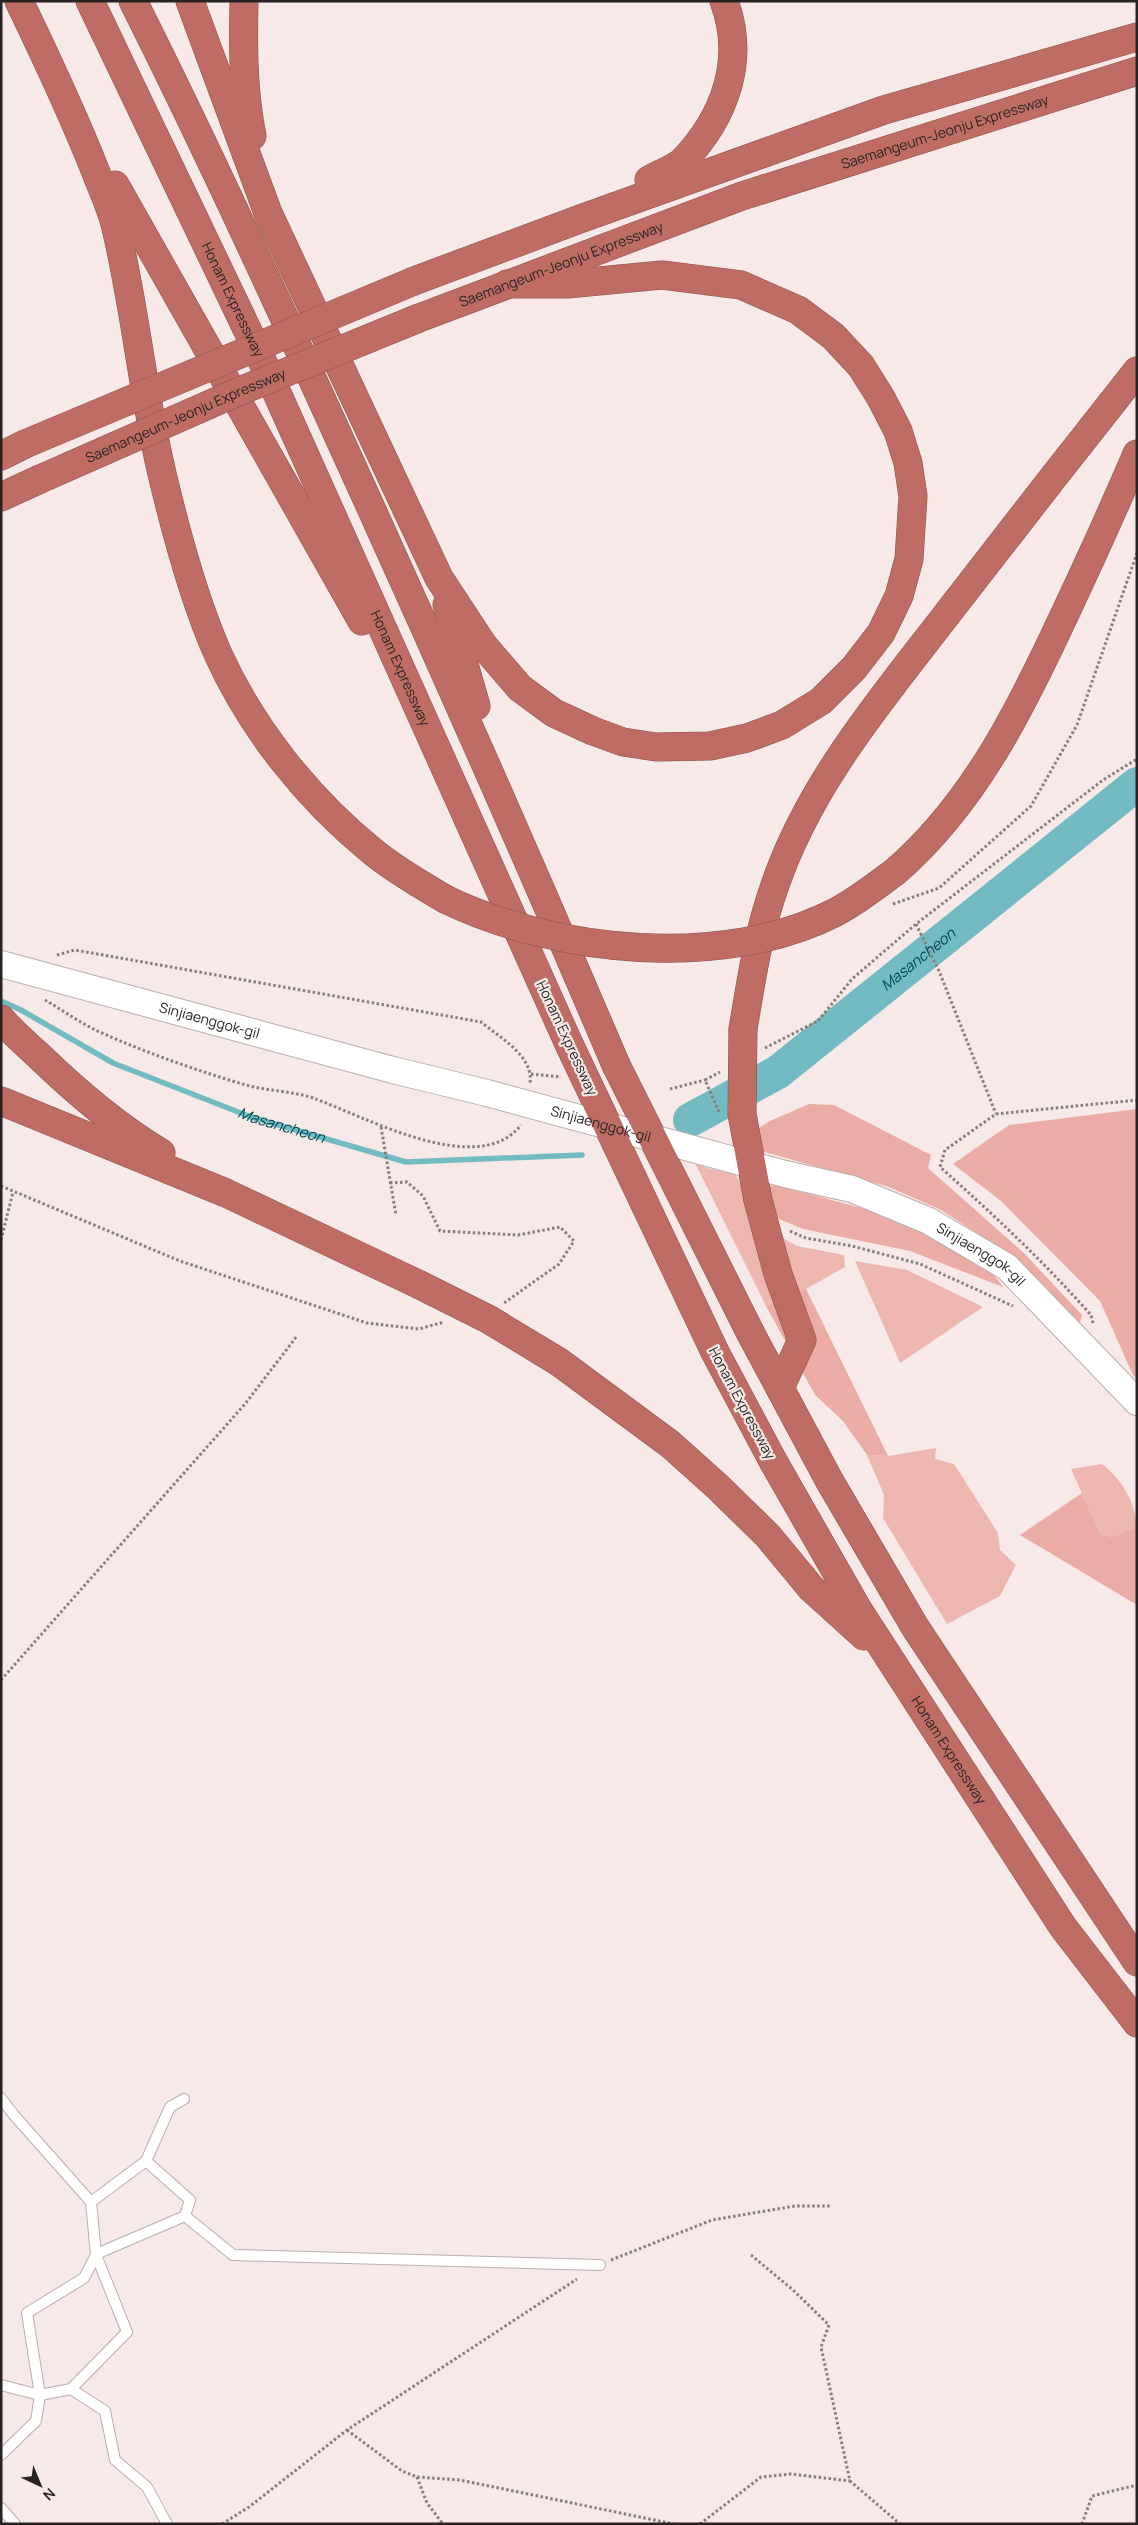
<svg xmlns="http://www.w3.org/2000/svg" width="1138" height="2525" viewBox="0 0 1138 2525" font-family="Manrope,sans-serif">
	<rect width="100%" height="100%" fill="#f6e9e7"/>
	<path fill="#edb7b0" d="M695 1163 707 1168 735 1174 766 1229 797 1246 844 1255 845 1267 806 1289 766 1306Z
		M855 1261 907 1270 983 1307 900 1363Z
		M936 1448 935 1459 954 1464 998 1533 1000 1550 1016 1565 1000 1596 947 1624 883 1518 884 1495 867 1455 888 1456Z
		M1102 1464C1120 1477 1138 1505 1136 1528L1113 1537 1101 1535 1071 1469Z"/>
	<path fill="#eaaca5" d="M809 1104 834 1105 931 1155 928 1168 1024 1253 1082 1315 1080 1323 1023 1268 992 1243 941 1210 889 1187 743 1146 742 1138 770 1121Z
		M1137 1109V1379L1133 1375 1100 1301 1001 1201 953 1164 1009 1125Z
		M776 1185 895 1217 939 1239 992 1272 1003 1287 910 1251 803 1229 779 1219 760 1187Z
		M806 1289 888 1456 867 1455 843 1421 815 1395 766 1306Z
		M1082 1493 1101 1535 1113 1537 1137 1527V1605L1020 1535Z"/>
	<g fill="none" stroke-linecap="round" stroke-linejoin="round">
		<path stroke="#73bbc3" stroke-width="5.5" id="s1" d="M1 1001 21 1010 113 1063 251 1117 406 1162 582 1155"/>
		<path stroke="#73bbc3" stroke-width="34" id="s2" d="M690 1120 778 1072 1137 784"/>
		<defs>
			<path id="service" d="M1 2098 13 2114 91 2202 96 2255 127 2332 71 2389
				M146 2161 190 2200 185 2216
				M91 2202 146 2161 170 2107 184 2099
				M1 2385 40 2395 71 2389 105 2411 115 2460 147 2487 167 2524
				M1 2455 36 2421 40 2395 27 2313 84 2278 96 2255 101 2252 185 2216 233 2255 600 2265
				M1 2508 15 2524"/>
			<g id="tertiary">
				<path id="s3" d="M1 964 393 1070 487 1093"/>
				<path id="s4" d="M785 1174 852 1189 929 1221 1007 1267 1137 1402"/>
			</g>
			<g id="motorway">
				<path d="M19 1C46 57 72 112 95 170 102 189 112 209 116 228 136 312 143 398 164 482 177 536 195 602 218 654 252 729 308 799 372 851 395 870 420 884 445 899"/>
				<path id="s5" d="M90 1 268 373 569 1044"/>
				<path d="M133 1C206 146 274 294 341 442 435 648 527 856 616 1065"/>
				<path d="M190 1 268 213 439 578 483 645 520 688 554 713 593 731 623 742 656 747 710 746 747 738 782 725 821 701 854 668 881 633 899 596 909 559 913 496 908 463 898 431 881 398 861 366 833 336 798 310 741 285 662 275 567 284H507"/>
				<path d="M244 1C243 47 243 91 252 136"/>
				<path d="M649 180C659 174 674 169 683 161 725 117 746 60 724 1"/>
				<path d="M115 185 362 621"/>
				<path d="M414 281 580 219 884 110 1137 37"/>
				<path id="s6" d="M419 318 742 196 1137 71"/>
				<path d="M1 456 25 444"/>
				<path d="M1 497 38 480"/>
				<path d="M447 605 476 706"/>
				<path d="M896 871C973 804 1019 712 1062 620 1088 565 1113 510 1137 454"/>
				<path d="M1 1019C12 1032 25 1043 37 1054 75 1091 116 1126 161 1153"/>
				<path d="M743 1029C751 982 758 933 774 888 808 786 880 701 944 618 1008 535 1072 453 1137 371"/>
				<path d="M1 1101 226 1193 418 1284"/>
				<path d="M758 1200 778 1274 802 1340 780 1388"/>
				<path d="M751 1334 829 1480 915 1627 1137 1962"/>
				<path id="s7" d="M715 1352 773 1461 857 1608 1063 1927 1137 2023"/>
				<path d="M559 1362 670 1444 718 1487 768 1536 811 1588 864 1636"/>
			</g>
		</defs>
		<use href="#service" stroke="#bbaead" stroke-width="12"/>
		<use href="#tertiary" stroke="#bbaead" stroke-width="28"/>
		<use href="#motorway" stroke="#8a524d" stroke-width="29"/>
		<path stroke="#857c7b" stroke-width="3" stroke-dasharray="2.5 2.5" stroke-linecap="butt" d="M893 904 939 888 1031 806 1077 725 1137 553
			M916 924 939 971 996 1114
			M57 955 75 950 481 1022C499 1037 534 1056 530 1083
			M45 1000C64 1011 83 1025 104 1034 150 1054 198 1071 246 1085 268 1091 292 1091 313 1098 364 1116 478 1180 521 1125
			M765 1048 818 1021 852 979 916 924 1103 780 1137 759
			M531 1074 561 1077
			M670 1089 705 1080
			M719 1112 705 1080 720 1072
			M381 1127 396 1215
			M390 1183 407 1182 423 1196 440 1231 518 1235 560 1227 574 1241 559 1264 504 1303
			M1 1186 180 1261 367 1323 419 1329 444 1322
			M790 1231 806 1238 852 1246 920 1264 1013 1306
			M1 1240 13 1192
			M1093 1323 1091 1315C1043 1261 994 1215 940 1167L945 1150 996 1114 1137 1100
			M1 1680 245 1404 297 1336
			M751 2255 793 2290 829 2325 821 2347 850 2481 900 2524
			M611 2260 712 2220 795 2206H831
			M347 2430 402 2471 417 2477 460 2480 674 2524
			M417 2477 427 2503 443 2524
			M222 2524 249 2507 347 2430 577 2279
			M700 2524 761 2477 791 2474 850 2481
			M1082 2524 1092 2496 1137 2485"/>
		<use href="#service" stroke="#fff" stroke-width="10"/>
		<use href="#tertiary" stroke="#fff" stroke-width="26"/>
		<use href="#motorway" stroke="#be6c64" stroke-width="28"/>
		<defs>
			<g id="tertiary-bridge">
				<path id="s8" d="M487 1093 785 1174"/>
			</g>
			<g id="motorway-bridge">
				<path d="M25 444 414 281"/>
				<path id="s9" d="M38 480 240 391 419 318"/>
				<path d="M445 899C556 953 724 970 836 912 857 901 876 886 896 871"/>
				<path d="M743 1029 742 1114 758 1200"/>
				<path d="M569 1044 715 1352"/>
				<path d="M616 1065 751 1334"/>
				<path d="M418 1284 488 1319 559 1362"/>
			</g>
		</defs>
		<use href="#tertiary-bridge" stroke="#bbaead" stroke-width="28" stroke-linecap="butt"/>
		<use href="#motorway-bridge" stroke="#8a524d" stroke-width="29" stroke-linecap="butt"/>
		<use href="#tertiary-bridge" stroke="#fff" stroke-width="26"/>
		<use href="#motorway-bridge" stroke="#be6c64" stroke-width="28"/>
	</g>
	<g text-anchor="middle" stroke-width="4.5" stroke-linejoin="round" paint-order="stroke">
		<g font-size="14" fill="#282322" stroke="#f6e9e7">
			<text dy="5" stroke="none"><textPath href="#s6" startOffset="558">Saemangeum-Jeonju Expressway</textPath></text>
			<text dy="5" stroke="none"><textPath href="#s6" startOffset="152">Saemangeum-Jeonju Expressway</textPath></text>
			<text dy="5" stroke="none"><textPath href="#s5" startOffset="331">Honam Expressway</textPath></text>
			<text dy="5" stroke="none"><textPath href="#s9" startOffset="161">Saemangeum-Jeonju Expressway</textPath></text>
			<text dy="5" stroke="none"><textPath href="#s5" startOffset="736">Honam Expressway</textPath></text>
			<text dy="5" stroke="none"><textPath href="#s3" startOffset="216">Sinjiaenggok-gil</textPath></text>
			<text transform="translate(567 1038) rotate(65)" y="5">Honam Expressway</text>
			<text dy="5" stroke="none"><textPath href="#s8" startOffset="118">Sinjiaenggok-gil</textPath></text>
			<text dy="5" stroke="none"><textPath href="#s4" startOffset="214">Sinjiaenggok-gil</textPath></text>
			<text transform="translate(742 1403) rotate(62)" y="5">Honam Expressway</text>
			<text dy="5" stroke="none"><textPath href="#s7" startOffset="462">Honam Expressway</textPath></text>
		</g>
		<g font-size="15" font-style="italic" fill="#00484d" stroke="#f6e9e7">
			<text dy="5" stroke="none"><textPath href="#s2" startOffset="280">Masancheon</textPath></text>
			<text dy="5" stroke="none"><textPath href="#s1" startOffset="308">Masancheon</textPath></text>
		</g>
	</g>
	<rect width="1138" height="2525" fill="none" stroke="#282322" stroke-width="5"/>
	<g transform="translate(40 2485) rotate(136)" stroke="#f6e9e7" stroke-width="4" paint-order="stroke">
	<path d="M0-4L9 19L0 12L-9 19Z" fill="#282322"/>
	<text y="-8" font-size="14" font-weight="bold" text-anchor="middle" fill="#282322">N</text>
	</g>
</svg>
